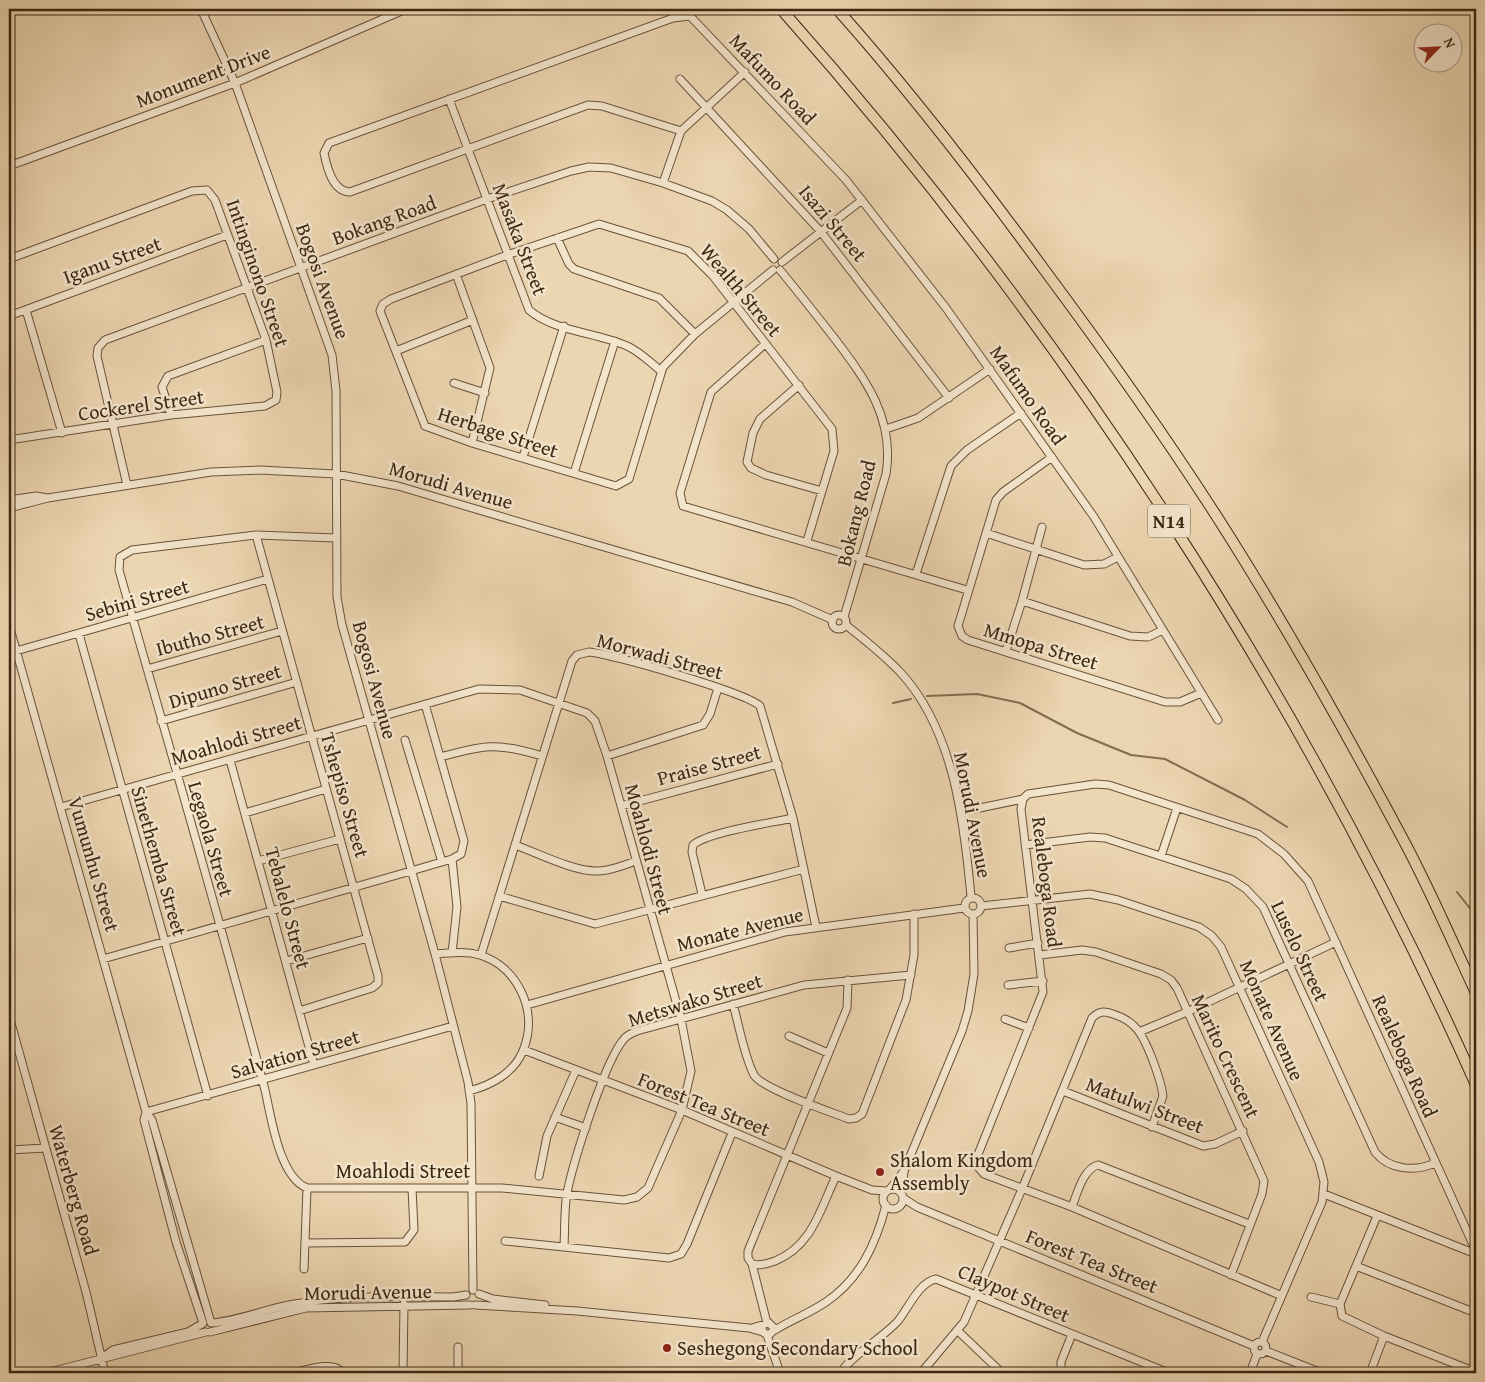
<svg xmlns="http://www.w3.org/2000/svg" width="1485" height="1382" viewBox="0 0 1485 1382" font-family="'Gentium Book Plus',serif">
	<rect width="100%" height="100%" fill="#ecd5b1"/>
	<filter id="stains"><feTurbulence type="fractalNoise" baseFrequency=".004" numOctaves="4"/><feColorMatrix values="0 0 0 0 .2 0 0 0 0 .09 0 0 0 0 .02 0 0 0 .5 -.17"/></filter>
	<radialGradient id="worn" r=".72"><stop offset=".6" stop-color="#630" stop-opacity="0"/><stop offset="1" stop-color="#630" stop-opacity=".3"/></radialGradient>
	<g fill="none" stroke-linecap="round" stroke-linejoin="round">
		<path stroke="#826c51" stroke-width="2" d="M927 696 977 694 1020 703 1077 733 1131 755 1165 759 1245 800 1287 827
			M893 703 911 699
			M1457 892 1476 916"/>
		<defs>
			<path id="minor" d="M201 9 235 83 332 355 336 391 337 597 342 625 435 954 468 1082 471 1103 473 1290
				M680 79 821 232 949 398
				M449 99 529 310C555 332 596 332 627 346 639 351 651 363 661 371
				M681 131 602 106 588 105 350 192C333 192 327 168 324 153L329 143 673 18 690 16 846 180 946 308 1094 517 1218 720
				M9 166 235 83 406 9
				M663 183 681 131 745 72
				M557 238 569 264 574 269 659 298 695 334
				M9 259 192 191 207 190 215 200 266 340 277 392 276 400 265 406 171 415 9 440
				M782 262 862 200
				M773 270 695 334 663 367 629 479 616 486 472 443 425 426 380 311 383 304 391 299 507 255 599 224 688 251 713 276 832 429 834 451 807 541
				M780 270C799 293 817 316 835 339 866 380 895 419 886 474L844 617
				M456 274 490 368 472 443
				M26 310 62 433
				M9 316 227 235
				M765 344 711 392 680 493 683 506 967 590
				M396 351 473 320
				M454 383 485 393
				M799 385 760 419 753 433 747 462 751 468 766 475 822 491
				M171 415 162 387 168 376 266 340
				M886 429 918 418 990 369
				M523 457 564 326
				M1052 457 1003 492 996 500 958 626 962 636 968 640 1165 702H1180L1201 693
				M574 473 615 341
				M127 485 97 356 98 348 105 340 487 199 571 171 589 167 611 168 663 183 712 201 727 210 749 229 774 259
				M9 500 36 496 47 498
				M9 508 48 498 211 472 260 470 336 474 398 486 587 542 792 602 833 620
				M986 533 1084 565 1104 564 1118 557
				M256 535 378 976V983L372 988 299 1011
				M916 574 951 466 967 450 1021 413
				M1022 601 1130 636 1148 637 1163 630
				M832 622a7 7 0 1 1 14 0a7 7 0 1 1-14 0Z
				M9 625 146 1112 152 1120 211 1323C238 1321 263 1310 289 1305 340 1295 401 1296 453 1297L466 1295
				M846 625C865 640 884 655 901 673 954 731 964 821 971 897
				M79 634 208 1096
				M16 651 268 579
				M1006 651 1022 601 1042 527
				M147 669 282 631
				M161 721 297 682
				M405 740 442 862
				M607 756 703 725 710 714 718 688
				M440 757C486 745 496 742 542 756
				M230 760 314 1065
				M621 806 778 764
				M61 807 479 689 520 690 587 713 595 721 607 756 681 1019 691 1071 682 1110 648 1188 637 1197 624 1200 502 1188H307C279 1177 271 1116 265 1090 219 916 168 743 119 570L120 557 132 550 256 535 336 538
				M975 809 1023 799
				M245 813 326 789
				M515 845C538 853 574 872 598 871 611 871 624 865 636 861
				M1025 845 1090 837 1105 838 1231 879 1246 889 1263 907 1375 1152C1389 1170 1415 1172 1435 1163
				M1161 856 1177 808
				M452 859 457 907 452 953
				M258 861 340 839
				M702 894 692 852 693 845C708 832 770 823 793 818
				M499 896 595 924 804 869
				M965 906a8 8 0 1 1 16 0a8 8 0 1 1-16 0Z
				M981 906 1090 894 1118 900 1199 927 1212 936 1221 947 1319 1162 1324 1182 1322 1202 1262 1342
				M1009 948 1038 943
				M435 954C450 953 465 951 480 955 518 967 538 1011 524 1048 516 1072 492 1085 469 1091
				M481 955 572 661 577 655 589 652C612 654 747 693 760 706L793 818 816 927
				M1040 955 1082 950 1096 952 1161 974 1171 980 1177 988 1264 1181 1262 1194 1231 1275
				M103 959 411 871 452 859 461 854 464 841 425 704
				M286 961 368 938
				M1008 985 1043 981
				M733 1004C739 1025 744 1056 754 1075 762 1089 831 1112 849 1119L856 1118 862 1114 906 1000 914 955V914
				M527 1005 785 932 964 908
				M9 1016 86 1292 105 1373
				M1005 1019 1029 1028
				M1139 1032 1187 1012 1336 942
				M789 1036 828 1053
				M524 1050 682 1110 836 1176 872 1190 886 1191
				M1063 1091 1203 1146 1215 1144 1243 1131
				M146 1112 453 1026
				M146 1112 144 1120 176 1242 203 1323
				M555 1117 586 1128
				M9 1150 46 1148
				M539 1176 547 1136 576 1070
				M836 1176C820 1210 812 1246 775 1261 767 1264 760 1266 752 1264L748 1258V1251L847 1008 848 980
				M890 1189 904 1171 962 1031 968 1011 974 974 973 914
				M883 1199a10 10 0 1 1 20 0a10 10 0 1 1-20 0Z
				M901 1193 904 1172
				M1324 1194 1476 1254
				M903 1198 917 1207 1254 1346
				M1072 1207C1077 1194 1083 1169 1098 1165L1249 1224
				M1377 1216 1340 1304 1342 1316 1384 1336 1476 1372
				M505 1241 669 1258 681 1254 687 1244 732 1133
				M305 1243 405 1242 414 1230 412 1188
				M564 1246C565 1229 564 1210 567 1193 573 1163 605 1060 624 1039 627 1035 632 1033 637 1031L804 985 911 975
				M752 1264 767 1323
				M1356 1266 1476 1313
				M304 1269 307 1188
				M479 1294 493 1299 545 1305
				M1282 1296 1072 1207 984 1174 978 1167 977 1157 1043 992 1021 809 1023 799 1028 794 1095 784 1109 785 1258 834 1284 854 1308 881 1476 1251
				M1311 1297 1340 1304
				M475 1305 577 1311 749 1328 763 1332
				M752 1328 769 1323 775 1329 769 1335 764 1333 762 1329
				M775 1330C791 1320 810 1313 826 1302 860 1279 876 1244 886 1205
				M958 1331 1002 1373
				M210 1332 306 1308 470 1305
				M767 1335 780 1373
				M1254 1348a6 6 0 1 1 12 0a6 6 0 1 1-12 0Z
				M458 1347V1373
				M1266 1351 1322 1373
				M103 1357 113 1350 188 1332 202 1324
				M46 1373 206 1332
				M293 1373C306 1370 334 1360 343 1373
				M403 1373 404 1304
				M841 1373C847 1359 885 1336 898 1321 908 1309 919 1282 936 1279L1169 1373
				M921 1373 964 1322 1022 1189 1092 1018C1099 1011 1104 1011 1113 1014 1122 1017 1130 1021 1136 1028 1147 1040 1161 1080 1163 1096L1152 1127
				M1061 1373V1362L1072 1334
				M1250 1373 1257 1354
				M1370 1373 1384 1336"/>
			<path id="highway" d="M781 9C1064 328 1303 695 1476 1085
				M837 9C910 91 978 179 1043 268 1104 350 1164 434 1219 520 1286 625 1347 734 1405 843 1431 892 1453 943 1476 993"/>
		</defs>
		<use href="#minor" stroke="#68523a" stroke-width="9"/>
		<use href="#highway" stroke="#3c2712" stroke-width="12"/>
		<use href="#minor" stroke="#f3e4cc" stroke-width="7"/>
		<use href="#highway" stroke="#ecd5b1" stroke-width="10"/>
	</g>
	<g fill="#8f2418" stroke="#f3e4cc" stroke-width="2">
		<circle cx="880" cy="1172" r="5"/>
		<circle cx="667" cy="1348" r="5"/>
	</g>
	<g text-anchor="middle" stroke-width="5" stroke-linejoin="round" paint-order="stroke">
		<rect fill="#f3e4cc" stroke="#73604a" stroke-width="1" x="1148" y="504.5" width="42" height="33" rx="4"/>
		<g font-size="19" font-weight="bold" fill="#3c2712">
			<text x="1169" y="528">N14</text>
		</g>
		<g font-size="20" fill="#3c2712" stroke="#f3e4cc">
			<text transform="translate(203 76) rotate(-21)" y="7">Monument Drive</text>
			<text transform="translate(773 79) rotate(47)" y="7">Mafumo Road</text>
			<text transform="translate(384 220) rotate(-20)" y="7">Bokang Road</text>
			<text transform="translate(833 223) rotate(50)" y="7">Isazi Street</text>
			<text transform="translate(520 239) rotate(69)" y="7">Masaka Street</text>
			<text transform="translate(112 260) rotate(-20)" y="7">Iganu Street</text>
			<text transform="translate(258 273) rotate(71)" y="7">Intinginono Street</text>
			<text transform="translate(323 281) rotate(70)" y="7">Bogosi Avenue</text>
			<text transform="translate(741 290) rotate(50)" y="7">Wealth Street</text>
			<text transform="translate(1028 395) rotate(55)" y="7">Mafumo Road</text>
			<text transform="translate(141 405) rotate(-8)" y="7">Cockerel Street</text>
			<text transform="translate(498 432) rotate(18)" y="7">Herbage Street</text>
			<text transform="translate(451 485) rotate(16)" y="7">Morudi Avenue</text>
			<text transform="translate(856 513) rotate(-76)" y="7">Bokang Road</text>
			<text transform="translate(137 600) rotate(-16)" y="7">Sebini Street</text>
			<text transform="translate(210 635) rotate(-15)" y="7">Ibutho Street</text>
			<text transform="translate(1041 646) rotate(17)" y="7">Mmopa Street</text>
			<text transform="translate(660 656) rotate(15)" y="7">Morwadi Street</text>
			<text transform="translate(375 680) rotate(75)" y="7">Bogosi Avenue</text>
			<text transform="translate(225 686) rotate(-16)" y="7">Dipuno Street</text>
			<text transform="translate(236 740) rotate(-16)" y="7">Moahlodi Street</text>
			<text transform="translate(709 765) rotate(-15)" y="7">Praise Street</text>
			<text transform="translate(345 795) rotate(74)" y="7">Tshepiso Street</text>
			<text transform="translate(973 815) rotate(79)" y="7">Morudi Avenue</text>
			<text transform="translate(211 839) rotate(74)" y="7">Legaola Street</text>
			<text transform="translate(649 849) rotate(75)" y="7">Moahlodi Street</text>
			<text transform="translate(159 861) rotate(74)" y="7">Sinethemba Street</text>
			<text transform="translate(94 864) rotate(74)" y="7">Vumunhu Street</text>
			<text transform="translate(1047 882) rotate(83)" y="7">Realeboga Road</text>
			<text transform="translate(288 908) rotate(75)" y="7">Tebalelo Street</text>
			<text transform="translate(740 929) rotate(-14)" y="7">Monate Avenue</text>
			<text transform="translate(1300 951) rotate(65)" y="7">Luselo Street</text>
			<text transform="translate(695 1000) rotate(-17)" y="7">Metswako Street</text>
			<text transform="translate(1272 1020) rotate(66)" y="7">Monate Avenue</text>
			<text transform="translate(295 1054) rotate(-16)" y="7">Salvation Street</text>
			<text transform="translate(1226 1056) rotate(65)" y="7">Marito Crescent</text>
			<text transform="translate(1405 1056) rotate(66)" y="7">Realeboga Road</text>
			<text transform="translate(704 1104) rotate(22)" y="7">Forest Tea Street</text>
			<text transform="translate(1145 1105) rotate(21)" y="7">Matulwi Street</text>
			<text x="403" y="1178">Moahlodi Street</text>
			<text transform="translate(74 1190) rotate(74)" y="7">Waterberg Road</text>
			<text transform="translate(1092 1261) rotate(22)" y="7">Forest Tea Street</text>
			<text transform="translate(368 1292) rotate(-1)" y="7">Morudi Avenue</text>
			<text transform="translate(1014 1293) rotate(23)" y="7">Claypot Street</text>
		</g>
		<g font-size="20" fill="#3c2712" stroke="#f3e4cc" text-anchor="start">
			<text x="890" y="1167">Shalom Kingdom<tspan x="890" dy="23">Assembly</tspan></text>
			<text x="677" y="1355">Seshegong Secondary School</text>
		</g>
	</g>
	<rect width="1485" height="1382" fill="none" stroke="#ecd5b1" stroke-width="30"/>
	<rect x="10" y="10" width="1465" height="1362" fill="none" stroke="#3c2712" stroke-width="2.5"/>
	<rect x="15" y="15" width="1455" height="1352" fill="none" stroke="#3c2712"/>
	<g transform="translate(1438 48) rotate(66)"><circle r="24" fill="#f3e4cc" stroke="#aa9882"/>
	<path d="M0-4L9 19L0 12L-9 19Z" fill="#8f2418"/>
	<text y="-8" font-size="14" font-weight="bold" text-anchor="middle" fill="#3c2712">N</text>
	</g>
	<rect width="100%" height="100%" filter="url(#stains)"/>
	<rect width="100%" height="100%" fill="url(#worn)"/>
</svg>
